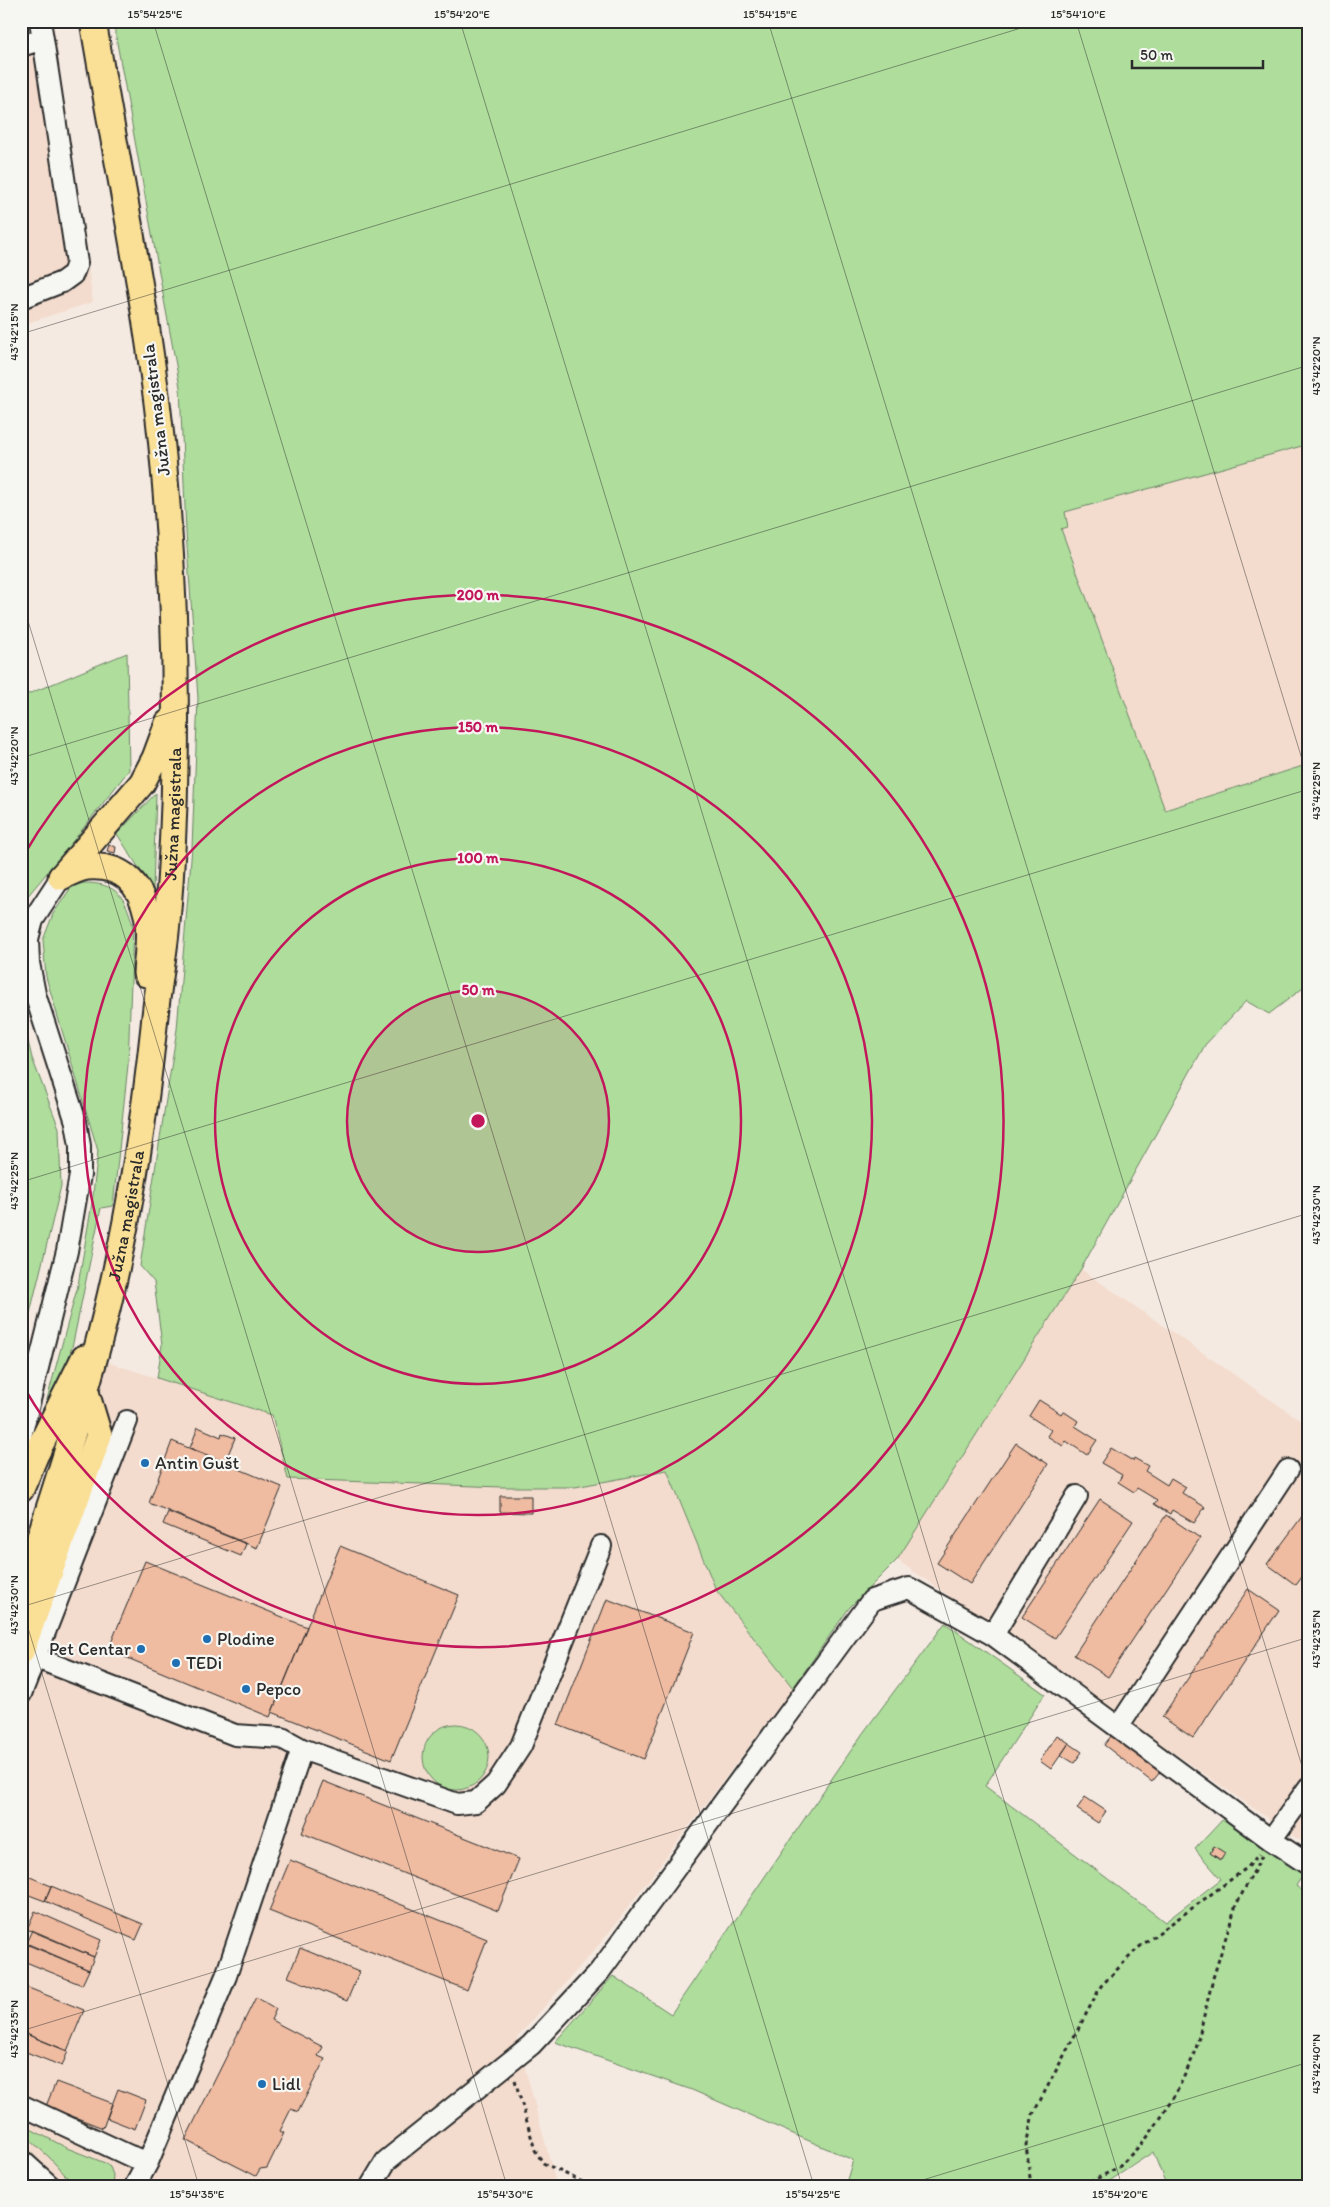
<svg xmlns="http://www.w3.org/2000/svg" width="1330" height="2207" viewBox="0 0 1330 2207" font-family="Itim,sans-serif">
	<rect width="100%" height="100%" fill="#f5eae2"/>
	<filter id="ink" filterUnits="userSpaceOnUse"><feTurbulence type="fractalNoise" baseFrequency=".02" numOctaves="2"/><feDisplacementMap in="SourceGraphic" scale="10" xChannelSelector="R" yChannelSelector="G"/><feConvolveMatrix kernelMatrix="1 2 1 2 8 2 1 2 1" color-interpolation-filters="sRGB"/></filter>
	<g filter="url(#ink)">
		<path fill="#f3dcce" d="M21 21H53L93 302 21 325Z
			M1309 444V764L1165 810 1061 529 1064 512Z
			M1081 1269 1309 1426V1847L897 1560Z
			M104 1361 272 1415 575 1487 667 1470 716 1590 793 1688 605 1938 517 2038 557 2186H55L21 2152V1622Z"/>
		<path fill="#aedd9c" stroke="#6c8464" d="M113 21H1309V444L1065 512 1068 527 1061 529 1165 810 1309 764V991L1303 988 1269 1014 1246 1001 1205 1045 1081 1269 897 1560 849 1608 793 1688 716 1590 667 1470 575 1487H501L288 1479 272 1415 157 1378 162 1345 154 1282 140 1266 177 1029 192 847 198 698 186 532 180 387Z
			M127 653 129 770 67 849 21 904V697Z
			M156 793 153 890 117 834Z
			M84 883C117 883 125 896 133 926L128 1065 113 1206 101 1208 73 1343 51 1418 33 1451 78 1285 92 1203 98 1151 46 977 43 940 53 914 72 886Z
			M21 1012 32 1058 59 1128 61 1186 21 1350Z
			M945 1623 1045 1694 985 1786 1165 1922 1221 1879 1195 1849 1225 1817 1304 1873 1296 1886 1309 1895V2186H1186L1165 2182 1153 2152 1102 2186H845L853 2160 692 2090 555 2042 613 1976 671 2014 863 1733Z
			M423 1757a33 33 0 1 1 66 0a33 33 0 1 1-66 0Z
			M21 2124 67 2148 105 2163 110 2167 113 2175 112 2186H75L49 2157 21 2132Z
			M21 2143 65 2186H55L21 2152Z"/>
		<path fill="#efbba1" stroke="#2b2b2b" d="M109 845 116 847 115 853 107 851Z
			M1039 1400 1061 1414 1063 1411 1078 1421 1075 1426 1097 1440 1087 1455 1066 1441 1063 1446 1047 1436 1051 1430 1029 1416Z
			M198 1427 221 1437 222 1433 235 1438 225 1462 190 1448Z
			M172 1441 282 1487 257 1548 149 1503Z
			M1016 1443 1048 1464 970 1584 937 1563Z
			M1111 1448 1133 1461 1134 1458 1148 1466 1145 1471 1167 1485 1171 1478 1186 1487 1182 1493 1205 1507 1194 1523 1172 1510 1170 1514 1154 1504 1157 1500 1137 1488 1134 1492 1118 1482 1122 1475 1101 1463Z
			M500 1496H531V1513L500 1512Z
			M1100 1499 1133 1521 1055 1638 1022 1617Z
			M1309 1507V1568L1296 1585 1267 1564Z
			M168 1512 246 1544 241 1556 163 1524Z
			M1166 1515 1200 1538 1108 1677 1074 1655Z
			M340 1546 459 1595 391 1760 272 1712Z
			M145 1561 307 1627 270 1717 108 1650Z
			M1248 1589 1279 1610 1193 1738 1162 1717Z
			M607 1599 694 1632 644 1759 558 1725Z
			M1057 1735 1069 1743 1051 1769 1040 1761Z
			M1112 1735 1160 1772 1152 1782 1104 1745Z
			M1069 1743 1082 1752 1074 1763 1061 1755Z
			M323 1781 519 1859 498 1911 302 1833Z
			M1085 1797 1106 1811 1098 1823 1077 1809Z
			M1214 1846 1225 1853 1221 1860 1210 1853Z
			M290 1860 487 1939 467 1990 269 1911Z
			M21 1873 51 1886 45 1901 21 1892Z
			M51 1886 143 1924 136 1940 45 1901Z
			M35 1911 101 1940 94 1957 27 1929Z
			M32 1930 94 1957 89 1970 26 1943Z
			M21 1942 89 1970 82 1985 21 1960Z
			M300 1948 359 1972 347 2001 288 1977Z
			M21 1985 84 2010 67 2051 21 2032Z
			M256 1997 276 2009 271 2020 323 2047 318 2056 325 2059 298 2112 291 2109 280 2131 284 2133 267 2168 260 2169 256 2176 185 2140Z
			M21 2032 68 2051 62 2066 21 2050Z
			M56 2082 112 2103 103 2128 46 2106Z
			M118 2089 146 2100 135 2129 107 2118Z"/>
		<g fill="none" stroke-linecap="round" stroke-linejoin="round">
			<defs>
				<path id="minor" d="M21 46 43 39 40 21
					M21 298 62 282 73 274 77 263 43 39
					M21 1436 67 1251 80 1175V1146L76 1122 35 994 29 963 28 939 33 920 61 877
					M993 1635 1077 1496
					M34 1657 235 1735 282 1738 302 1749 457 1804 476 1802 496 1784 521 1746 601 1546
					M21 1694 127 1421
					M1119 1726 1288 1470
					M1271 1840 1309 1787
					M21 2105 130 2156 148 2162
					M21 2160 50 2186
					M135 2186 148 2162 226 1976 302 1749
					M371 2186 386 2161 531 2045 600 1971 872 1600 909 1588 993 1635 1271 1840 1309 1865"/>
				<g id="major">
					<path d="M63 875 142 783 155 758 168 723"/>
					<path d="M61 877C69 873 79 868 87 867 121 864 140 882 147 915 151 933 147 955 146 974"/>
					<path d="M21 1489 35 1456 84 1358"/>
					<path id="s1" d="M21 1595C55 1490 90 1387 114 1279 133 1195 145 1111 154 1026 157 991 164 957 167 922 180 771 177 608 163 457 149 311 117 166 93 21"/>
					<path d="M21 1652 99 1435 86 1392"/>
				</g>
			</defs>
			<use href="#minor" stroke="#2b2b2b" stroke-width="24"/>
			<use href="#major" stroke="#2b2b2b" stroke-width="29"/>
			<path stroke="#2b2b2b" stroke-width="3" stroke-dasharray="4 4" stroke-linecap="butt" d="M515 2080 535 2150 543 2163 591 2186
				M1031 2186 1026 2145 1033 2114 1101 1986 1138 1948 1248 1867 1259 1854
				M1083 2186 1119 2167 1146 2139 1173 2100 1195 2053 1213 1978 1236 1905 1262 1856"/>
			<use href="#minor" stroke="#f6f6f2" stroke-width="20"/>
			<use href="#major" stroke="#fadf96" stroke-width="25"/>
		</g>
	</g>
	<path fill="none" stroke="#2b2b2b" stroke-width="1" stroke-opacity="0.45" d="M153 21 814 2186M460 21 1122 2186M768 21 1309 1789M1076 21 1309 782M21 334 1044 21M21 598 507 2186M21 758 1309 365M21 1182 1309 789M21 1605 199 2186M21 1607 1309 1213M21 2031 1309 1637M903 2186 1309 2062"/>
	<circle cx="478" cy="1121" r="131" fill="#c2185b" fill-opacity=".12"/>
	<g fill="none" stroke="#c2185b" stroke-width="2.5">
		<circle cx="478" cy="1121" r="131"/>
		<circle cx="478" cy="1121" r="263"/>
		<circle cx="478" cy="1121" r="394"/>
		<path d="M22 858A526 526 0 1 1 22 1384"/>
	</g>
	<g fill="#1f6fb2" stroke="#f6f6f2" stroke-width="2">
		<circle cx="145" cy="1463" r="5"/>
		<circle cx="207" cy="1639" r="5"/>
		<circle cx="141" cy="1649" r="5"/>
		<circle cx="176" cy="1663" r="5"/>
		<circle cx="246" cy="1689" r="5"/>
		<circle cx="262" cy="2084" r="5"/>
	</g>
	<g text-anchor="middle" stroke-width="4.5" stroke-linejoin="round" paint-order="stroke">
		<g font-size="18" fill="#2b2b2b" stroke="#f6f6f2">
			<text transform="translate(156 410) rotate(-97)" y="6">Južna magistrala</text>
			<text dy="6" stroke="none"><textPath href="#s1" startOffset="799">Južna magistrala</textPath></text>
			<text dy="6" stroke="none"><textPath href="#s1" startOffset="394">Južna magistrala</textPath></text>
		</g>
		<g font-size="18" fill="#2b2b2b" stroke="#f6f6f2" text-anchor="start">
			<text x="155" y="1469">Antin Gušt</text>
			<text x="217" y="1645">Plodine</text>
			<text x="131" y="1655" text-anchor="end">Pet Centar</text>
			<text x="186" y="1669">TEDi</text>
			<text x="256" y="1695">Pepco</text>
			<text x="272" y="2090">Lidl</text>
		</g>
	</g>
	<circle cx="478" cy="1121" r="8" fill="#c2185b" stroke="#f6f6f2" stroke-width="2.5"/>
	<g font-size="15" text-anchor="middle" font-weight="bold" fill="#c2185b" stroke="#f6f6f2" stroke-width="4.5" stroke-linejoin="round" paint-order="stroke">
		<text x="478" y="600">200 m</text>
		<text x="478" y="732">150 m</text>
		<text x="478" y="863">100 m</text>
		<text x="478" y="995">50 m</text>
	</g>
	<rect width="1330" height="2207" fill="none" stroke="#f6f6f2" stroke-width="55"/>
	<path d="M1132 60v8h131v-8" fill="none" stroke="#2b2b2b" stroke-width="2.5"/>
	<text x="1140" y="60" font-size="15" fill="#2b2b2b" stroke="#f6f6f2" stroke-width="4" paint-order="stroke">50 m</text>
	<rect x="28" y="28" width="1274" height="2152" fill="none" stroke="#2b2b2b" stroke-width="2"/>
	<g font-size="12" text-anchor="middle" fill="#2b2b2b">
		<text x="155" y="18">15°54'25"E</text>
		<text x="462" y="18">15°54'20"E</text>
		<text x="770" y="18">15°54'15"E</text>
		<text x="1078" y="18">15°54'10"E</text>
		<text transform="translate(14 332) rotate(-90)" y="4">43°42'15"N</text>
		<text transform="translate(1316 366) rotate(-90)" y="4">43°42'20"N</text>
		<text transform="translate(14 756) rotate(-90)" y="4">43°42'20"N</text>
		<text transform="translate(1316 791) rotate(-90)" y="4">43°42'25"N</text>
		<text transform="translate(14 1181) rotate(-90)" y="4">43°42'25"N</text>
		<text transform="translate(1316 1215) rotate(-90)" y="4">43°42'30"N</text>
		<text transform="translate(14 1605) rotate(-90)" y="4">43°42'30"N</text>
		<text transform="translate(1316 1639) rotate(-90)" y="4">43°42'35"N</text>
		<text transform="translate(14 2029) rotate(-90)" y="4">43°42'35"N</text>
		<text transform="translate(1316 2064) rotate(-90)" y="4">43°42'40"N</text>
		<text x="197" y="2198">15°54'35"E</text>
		<text x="505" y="2198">15°54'30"E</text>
		<text x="813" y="2198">15°54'25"E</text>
		<text x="1120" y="2198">15°54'20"E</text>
	</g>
</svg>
